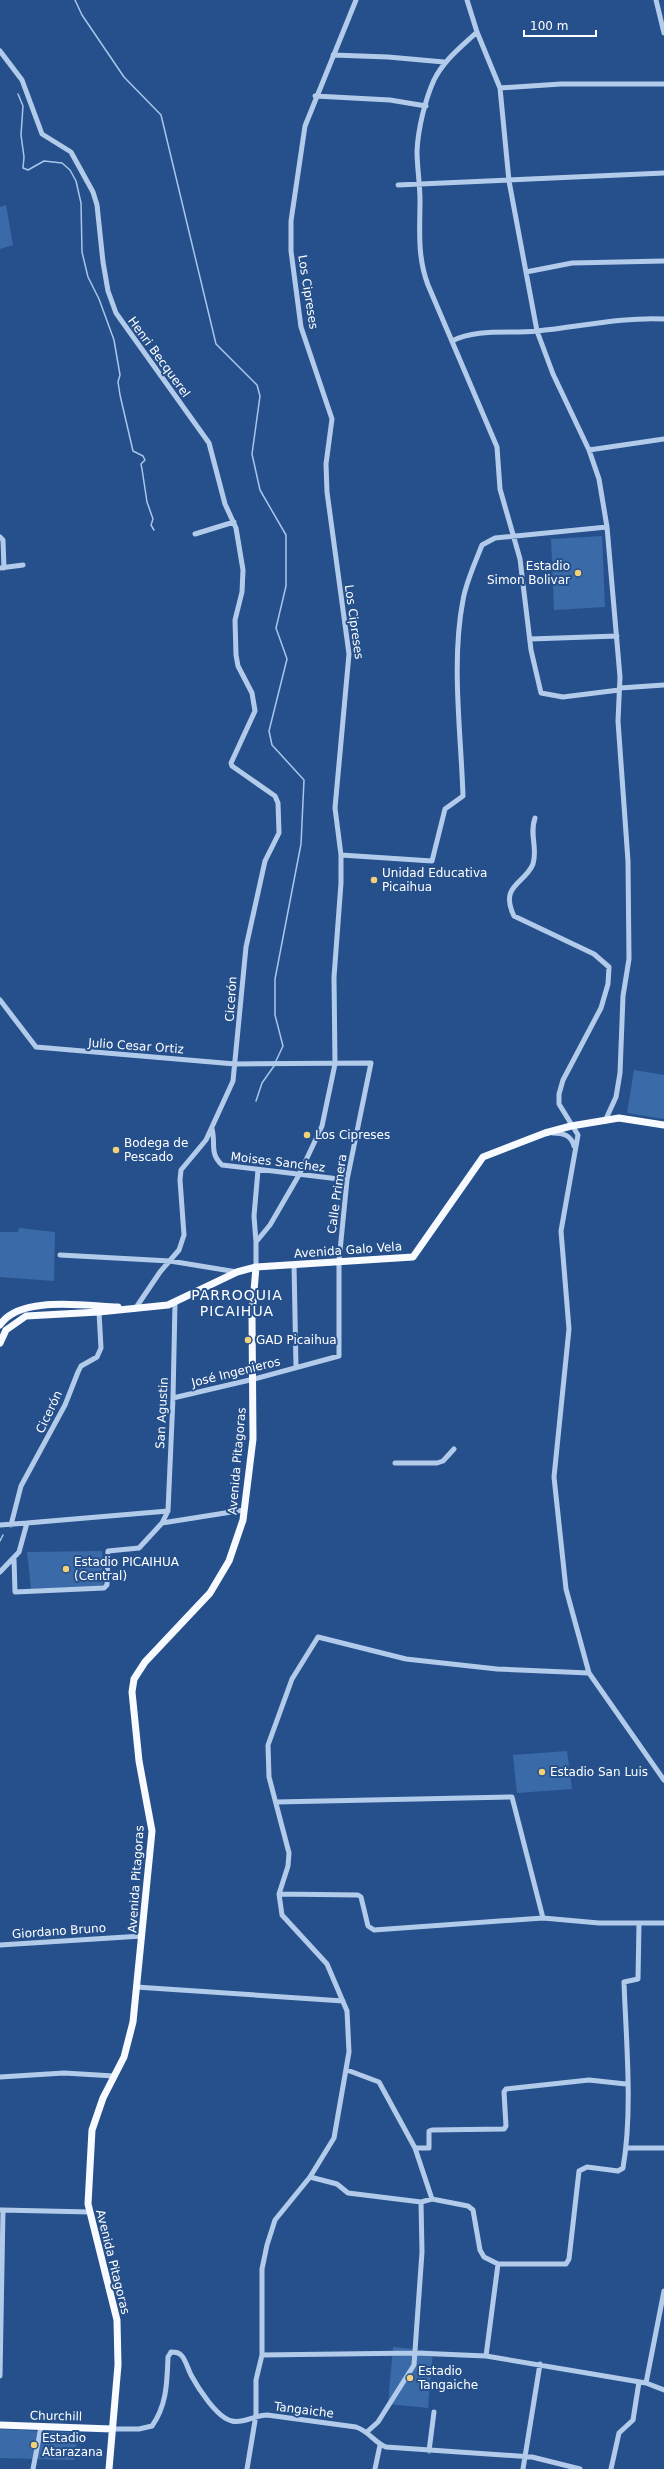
<svg xmlns="http://www.w3.org/2000/svg" width="664" height="2469" viewBox="0 0 664 2469" font-family="'DejaVu Sans',sans-serif">
	<rect width="100%" height="100%" fill="#26508b"/>
	<path fill="#3a6aa7" d="M6 205 13 245 0 249V207Z
		M602 536 605 607 554 610 551 539Z
		M634 1070 664 1075V1119L627 1113Z
		M19 1228 55 1232 54 1281 0 1277V1232H18Z
		M102 1551 103 1586 31 1589 27 1552Z
		M567 1751 572 1789 517 1793 513 1755Z
		M393 2347 433 2351 428 2408 388 2404Z
		M0 2429 78 2433 74 2460 0 2458Z"/>
	<g fill="none" stroke-linecap="round" stroke-linejoin="round">
		<path stroke="#a8c6ea" stroke-width="1.5" d="M75 0 82 15 124 77 161 115 216 344 257 385 260 396 252 454 260 490 286 535V586L276 628 287 659 269 731 272 745 304 780 301 844 275 979V1015L283 1046 275 1063
			M18 94 23 106 21 135 24 157 23 168 28 170 44 161 62 163 70 170 76 181 81 203 82 252 88 277 99 299 114 340 120 375 118 382 120 395 133 451 143 456 145 460 141 464 142 469 147 502 153 519 151 525 154 530
			M256 1101 262 1083 274 1066
			M0 1541 3 1535"/>
		<path stroke="#b3cbea" stroke-width="5" d="M467 0 477 32 500 88 509 181 537 331 553 374 589 450 599 479 607 527 620 677 618 721 628 861 629 959 623 996 620 1073 616 1097 605 1121
			M656 0 664 33
			M477 32C461 47 444 60 434 80 425 100 418 129 417 151 417 167 420 184 420 200 420 230 417 256 428 285L497 447 500 489 520 559 531 650 541 693 563 697 619 690
			M0 51 22 80 42 134 71 152 93 192 97 205 103 262 108 291 116 313 209 443 225 504 236 528 243 570 242 592 235 620 236 655 238 666 252 693 255 711 231 763 232 766 275 796 278 803 279 833 265 861 246 947 233 1081 206 1140 181 1170 180 1180 184 1235 179 1250 160 1272 135 1309
			M333 55 388 57 444 62
			M500 88 561 84H664
			M315 96 390 100 426 106
			M398 185 664 173
			M526 272 572 263 664 261
			M452 341C477 328 510 334 537 331 580 327 620 317 664 319
			M589 450 664 439
			M195 534 234 522
			M0 537 3 540 4 568
			M0 568 23 565
			M530 639 617 636
			M620 688 664 685
			M535 818C529 834 538 848 533 864 525 884 499 885 514 916L594 954 609 967 608 984 601 1008 563 1080 559 1094V1104L578 1135 561 1231 569 1329 554 1477 566 1589 589 1673 664 1780
			M341 855 432 861 445 809 463 796C461 733 451 662 463 600 466 582 475 563 482 545L495 538 607 527
			M0 1000 36 1047 235 1064 371 1063 347 1180 339 1261V1356L254 1379 173 1398
			M212 1129C216 1143 209 1153 222 1165L347 1180
			M553 1133C563 1133 571 1135 574 1146
			M256 1242 254 1216 258 1170
			M60 1255 170 1261 237 1272
			M294 1264 296 1367
			M256 1267V1242L270 1225 299 1175 322 1126 335 1064 334 977 341 883V855L335 808 349 654 327 492 326 464 332 419 301 327 291 251V221L305 126 356 0
			M395 1463H437L443 1461 454 1449
			M27 1523 168 1511
			M162 1523 244 1510
			M0 1525 27 1523 19 1552 0 1572
			M11 1525 21 1486 65 1405 78 1372 81 1366 97 1357 101 1348 99 1312
			M14 1559 15 1592 104 1588 107 1585 108 1551 139 1548 162 1523 168 1511 173 1398 175 1303
			M277 1802 512 1797 543 1918
			M279 1894 288 1866 289 1853 269 1777 268 1745 292 1679 318 1637 406 1659 497 1669 589 1673
			M0 1945 142 1936
			M136 1987 343 2001
			M347 2070 379 2082 415 2148 432 2199 468 2206 473 2210 480 2250 484 2257 498 2264H566L569 2259 579 2171 587 2167 618 2171 623 2168C633 2111 626 2040 624 1982L638 1979 639 1924
			M0 2077 64 2073 114 2076
			M415 2148H429V2131L432 2130 504 2129 506 2126 504 2092 506 2089 589 2080 626 2084
			M626 2148H664
			M310 2177 337 2184 348 2193 421 2202
			M1 2210 90 2212
			M262 2355 416 2353 486 2356 646 2383 664 2291
			M486 2356 498 2264
			M0 2376 3 2210
			M646 2383 664 2390
			M112 2429H139L152 2426C167 2405 167 2382 168 2357L171 2352C175 2352 179 2352 182 2356 186 2361 188 2369 191 2375 198 2388 217 2418 232 2421 243 2424 255 2415 267 2415L356 2427C370 2432 374 2442 386 2447L532 2457 580 2469
			M368 2431 378 2422 414 2365 422 2252 421 2202 432 2199
			M429 2451 434 2412
			M33 2469 41 2427
			M247 2469 256 2415V2380L262 2355V2269L267 2245 275 2220 310 2177 334 2138 349 2052 347 2011 327 1964 282 1915 279 1894 358 1895 361 1897 368 1926 374 1930 543 1918 599 1923H664
			M375 2469 380 2445
			M523 2469 540 2364
			M611 2469 619 2433 633 2420 639 2382"/>
		<path stroke="#f7fafe" stroke-width="7" d="M0 1325C19 1295 86 1306 118 1307
			M0 1343 6 1330 26 1316 99 1312 168 1305 237 1272 256 1267 413 1257 483 1157 545 1133 571 1126 619 1118 664 1125
			M0 2425 112 2429
			M109 2469 118 2365 117 2320 88 2204 92 2130 103 2098 124 2057 133 2022 152 1831 139 1761 132 1692 134 1679 145 1662 210 1593 229 1561 243 1520 253 1439 252 1315 256 1267"/>
	</g>
	<g fill="#f3d178" stroke="#26508b" stroke-width="1.5">
		<circle cx="578" cy="573" r="4"/>
		<circle cx="374" cy="880" r="4"/>
		<circle cx="307" cy="1135" r="4"/>
		<circle cx="116" cy="1150" r="4"/>
		<circle cx="248" cy="1340" r="4"/>
		<circle cx="66" cy="1569" r="4"/>
		<circle cx="542" cy="1772" r="4"/>
		<circle cx="410" cy="2378" r="4"/>
		<circle cx="34" cy="2445" r="4"/>
	</g>
	<g text-anchor="middle" stroke-width="4" stroke-linejoin="round" paint-order="stroke">
		<g font-size="12" fill="#fff" stroke="#26508b">
			<text transform="translate(308 292) rotate(81)" y="4">Los Cipreses</text>
			<text transform="translate(159 357) rotate(54)" y="4">Henri Becquerel</text>
			<text transform="translate(354 622) rotate(82)" y="4">Los Cipreses</text>
			<text transform="translate(231 999) rotate(-86)" y="4">Cicerón</text>
			<text transform="translate(136 1046) rotate(4)" y="4">Julio Cesar Ortiz</text>
			<text transform="translate(278 1162) rotate(7)" y="4">Moises Sanchez</text>
			<text transform="translate(337 1194) rotate(-82)" y="4">Calle Primera</text>
			<text transform="translate(348 1250) rotate(-4)" y="4">Avenida Galo Vela</text>
			<text transform="translate(236 1372) rotate(-14)" y="4">José Ingenieros</text>
			<text transform="translate(49 1412) rotate(-65)" y="4">Cicerón</text>
			<text transform="translate(162 1413) rotate(-87)" y="4">San Agustin</text>
			<text transform="translate(237 1461) rotate(-85)" y="4">Avenida Pitagoras</text>
			<text transform="translate(136 1879) rotate(-86)" y="4">Avenida Pitagoras</text>
			<text transform="translate(59 1931) rotate(-4)" y="4">Giordano Bruno</text>
			<text transform="translate(113 2262) rotate(76)" y="4">Avenida Pitagoras</text>
			<text transform="translate(304 2410) rotate(7)" y="4">Tangaiche</text>
			<text transform="translate(56 2416) rotate(1)" y="4">Churchill</text>
		</g>
		<g font-size="12" fill="#fff" stroke="#26508b" text-anchor="start">
			<text x="570" y="570" text-anchor="end">Estadio<tspan x="570" dy="14">Simon Bolivar</tspan></text>
			<text x="382" y="877">Unidad Educativa<tspan x="382" dy="14">Picaihua</tspan></text>
			<text x="315" y="1139">Los Cipreses</text>
			<text x="124" y="1147">Bodega de<tspan x="124" dy="14">Pescado</tspan></text>
			<text x="256" y="1344">GAD Picaihua</text>
			<text x="74" y="1566">Estadio PICAIHUA<tspan x="74" dy="14">(Central)</tspan></text>
			<text x="550" y="1776">Estadio San Luis</text>
			<text x="418" y="2375">Estadio<tspan x="418" dy="14">Tangaiche</tspan></text>
			<text x="42" y="2442">Estadio<tspan x="42" dy="14">Atarazana</tspan></text>
		</g>
		<g font-size="14" letter-spacing="1" fill="#fff" stroke="#26508b">
			<text x="237" y="1300">PARROQUIA<tspan x="237" dy="16">PICAIHUA</tspan></text>
		</g>
	</g>
	<path d="M524 30v6h72v-6" fill="none" stroke="#ffffff" stroke-width="2"/>
	<text x="530" y="30" font-size="12" fill="#ffffff" stroke="#26508b" stroke-width="3" paint-order="stroke">100 m</text>
</svg>
